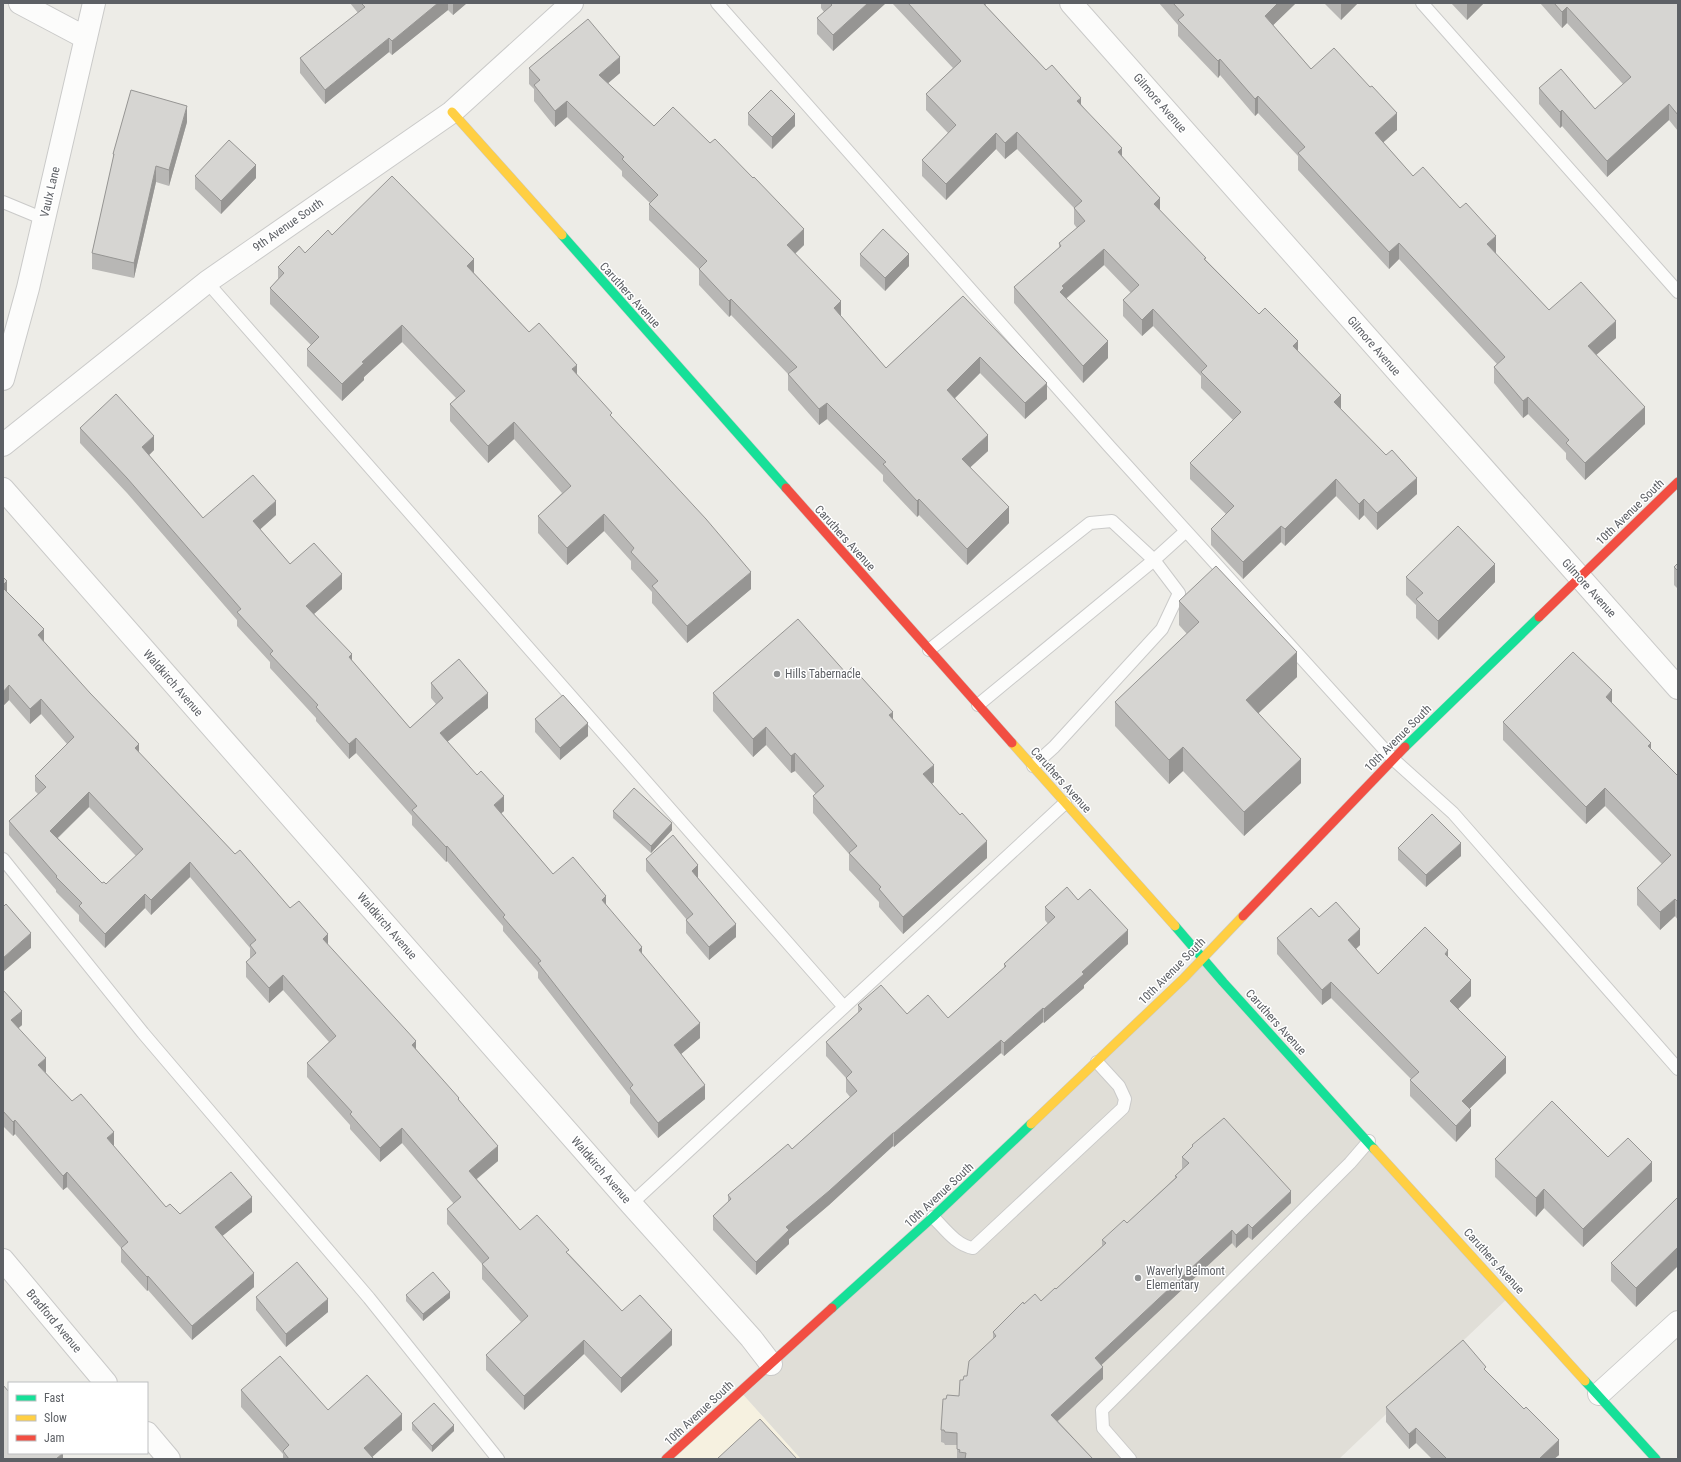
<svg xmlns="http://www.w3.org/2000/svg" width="1681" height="1462" viewBox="0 0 1681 1462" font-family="'Roboto Condensed',sans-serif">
	<rect width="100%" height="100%" fill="#edece7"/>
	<path fill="#f6f1e0" d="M740 1391 801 1459H666Z"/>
	<path fill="#e0ded7" d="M1202 958 1510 1296 1339 1459H801L740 1391Z"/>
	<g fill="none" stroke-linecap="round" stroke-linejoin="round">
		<defs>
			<path id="lane" d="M717 3 1109 446 1393 759 1453 813 1678 1069
				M1422 3 1678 292
				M3 202 44 219
				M207 282 844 1007
				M929 650 1090 523 1112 521 1154 560 1179 593 1162 629 1054 747 1033 766
				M978 705 1154 560 1186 531
				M3 859 143 1033 369 1298 498 1459
				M631 1204 1065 803
				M933 1217C945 1229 956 1245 973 1248L1123 1108 1125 1099 1119 1086 1097 1062
				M1130 1459 1103 1428 1102 1410 1350 1163 1369 1141"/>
			<path id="street" d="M20 3 86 38
				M1071 3 1678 688
				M3 379 28 288 94 3
				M3 445 207 282 452 112 572 3
				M3 489 631 1204 751 1338 771 1364
				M3 1260 106 1383
				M1599 1394 1678 1322
				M147 1433 169 1459"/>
			<path id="fast" d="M562 235 786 488
				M1405 747 1539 617
				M1175 926 1223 982 1374 1149
				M832 1308 933 1217 1031 1124
				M1585 1381 1656 1459"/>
			<path id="slow" d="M452 112 562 235
				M1012 743 1175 926
				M1031 1124 1184 978 1243 916
				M1374 1149 1585 1381"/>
			<path id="jam" d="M786 488 1012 743
				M1539 617 1678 482
				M1243 916 1405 747
				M666 1459 832 1308"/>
		</defs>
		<use href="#lane" stroke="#cacac9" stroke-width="14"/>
		<use href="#street" stroke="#cacac9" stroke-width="24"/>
		<use href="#fast" stroke="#c9c9c7" stroke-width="10"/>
		<use href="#slow" stroke="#c9c9c7" stroke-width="10"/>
		<use href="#jam" stroke="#c9c9c7" stroke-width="10"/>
		<use href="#lane" stroke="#fcfcfb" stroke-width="12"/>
		<use href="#street" stroke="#fcfcfb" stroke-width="22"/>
		<use href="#fast" stroke="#16e098" stroke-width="9"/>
		<use href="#slow" stroke="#ffcf43" stroke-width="9"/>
		<use href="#jam" stroke="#f24e42" stroke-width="9"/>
	</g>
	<path fill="#b8b7b5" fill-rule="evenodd" d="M350 3H467L453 15 448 10 392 55 389 52 325 104 300 73V58L358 13Z
		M821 3H886L833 51 817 34V18L824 12 821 8Z
		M892 3H986V6L1046 70 1081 104 1122 156 1160 211 1206 260 1259 314 1298 351 1341 409 1417 494 1377 530 1364 515 1359 520 1336 496 1285 546 1281 542 1243 579 1211 545V529L1226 514 1190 479V463L1233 420 1201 388V376L1153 326 1142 336 1123 316V300L1131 293 1104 265 1066 299 1108 358 1083 383 1014 303V287L1059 248V243L1077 228 1074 224V208L1017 149 1005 159 996 149 946 200 922 176V160L948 133 926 110V94L953 68Z
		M1159 3H1296L1273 25 1311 69 1397 130 1383 142 1413 176 1496 253H1495L1549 310 1616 338 1596 355 1645 424 1585 480 1566 459V453L1528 414 1523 418 1494 383V367L1497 364 1399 259 1389 269 1298 170V156L1258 113 1255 116 1220 75 1218 78 1178 36V25Z
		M1324 3H1358L1341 20Z
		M1451 3H1484L1467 20Z
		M1540 3H1677L1678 4V131L1669 120 1607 177 1562 126 1560 128 1539 104V88L1595 109 1623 84 1567 23 1562 28Z
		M529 68 620 73 608 83 654 126 804 245 795 254 841 316 886 368 963 296 1047 399 1025 419 980 373 955 398 988 451 970 467 1009 523 967 565 919 515 917 517 883 481V475L827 419 819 425 788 390V374L731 315 729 317 699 285V269L649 220V204L650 203 622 176V171L567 117 555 127 534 101V89L529 84Z
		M748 113 795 126 772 149 748 125Z
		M187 122 169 186 156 182 134 278 92 269V253L113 160V154Z
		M195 176 256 178 221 214 195 189Z
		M332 235 474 273 529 332 577 375 612 417 751 589 687 643 652 603V592L631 569V561L604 531 567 565 538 533V516L562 493 514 439 488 463 450 421V404L456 398 402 342 364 377V380L342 401 307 366V349L311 345 270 304V288L278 279V267L305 253Z
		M860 254 909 266 885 291 860 266Z
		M80 428 154 450 149 455 203 518 276 515 260 529 290 564 342 589 314 614 352 661 410 728 436 704 431 698V683L488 708 447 742 504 811 501 813 553 874 606 905 642 954 700 1038 681 1054 705 1099 658 1138 630 1103V1096L538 978V972L503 931V926L447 861 446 862 412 825V816L356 753 349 759 316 721V718L270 668V662L237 626V620L127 493 80 443Z
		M1678 563V589L1674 585V567Z
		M3 577 7 592 44 642 139 753 235 854 328 945 459 1100 498 1161 477 1179 520 1230 569 1254 622 1311 672 1345 621 1393 584 1354 524 1410 486 1370V1355L521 1322 482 1279V1264L447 1224V1209L454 1204 402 1143 380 1162 350 1129V1125L307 1077V1063L329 1042 283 990 269 1003 246 977V962L250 959V948L190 877 151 915 145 908 105 948 79 921V915L56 892V890L9 835V821L38 794 35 791V776L67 744 41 714 30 724 9 700 3 706ZM89 807 136 856 106 884 102 883 58 838Z
		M1406 577 1495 582 1438 640 1416 618V605L1406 595Z
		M1179 601 1297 677 1258 713 1301 783 1244 836 1183 771 1169 784 1115 726V702L1187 634 1179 625Z
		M846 673 893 719 934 782 932 784 987 858 903 934 879 907V902L849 870V854L813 813V796L816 794 795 771 791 773 766 745 753 757 713 711V693Z
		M1612 703 1651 749 1678 776V920L1675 916 1660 930 1637 905V888L1662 864 1605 806 1586 824 1503 740V722Z
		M535 719 588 736 560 760 535 732Z
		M613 811 672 830 651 853 613 818Z
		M1398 848 1461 856 1426 887 1398 860Z
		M646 859 698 878 736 937 709 960 686 933V920H687L646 871Z
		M1078 900 1128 944 1084 985V988L1044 1023 1043 1022 1004 1056 1001 1053 894 1147 893 1146 829 1205 789 1239V1244L756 1275 713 1230V1216L728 1202V1195L792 1149 850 1097 846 1092V1078L826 1056V1042L858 1013V1005L907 1014 948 1018 1004 968V964L1048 924 1045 920V907Z
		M1319 917 1360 945 1356 949 1378 974 1448 957 1471 996 1458 1009 1506 1073 1470 1108 1471 1126 1456 1142 1410 1096V1080L1411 1079 1331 998 1322 1005 1277 954V938Z
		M3 990 22 1025 18 1028 46 1073 114 1146V1147L166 1207 180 1214 252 1212 222 1236 254 1287 192 1340 148 1290 147 1291 121 1262V1248L67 1187 63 1190 15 1134 13 1136 3 1126Z
		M1192 1145 1291 1203 1252 1240 1248 1237 1236 1248 1232 1243 1101 1365 1103 1379 1058 1421 1093 1459H957V1445H945L944 1443 941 1442V1430L946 1399 959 1396 963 1380 967 1376 993 1339V1332L1024 1304 1041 1301 1056 1289 1102 1246V1240L1127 1223 1175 1178V1176L1182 1169V1157L1192 1148Z
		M1608 1157 1652 1181 1583 1247 1544 1208 1536 1217 1495 1177V1159Z
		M1678 1197V1266L1636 1307 1611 1281V1263Z
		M406 1295 450 1298 423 1321 406 1301Z
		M256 1297 328 1312 286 1347 256 1310Z
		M1486 1371 1559 1455 1554 1459H1432L1416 1443 1409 1449 1386 1422V1407Z
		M241 1390 328 1410 402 1430 372 1457 374 1459H283V1454L241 1407Z
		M412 1423 454 1431 432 1452 412 1430Z"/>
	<path fill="#969593" d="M438 3H448V10L392 55V41Z
		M453 3H467L453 15Z
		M868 3H886L833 51V35Z
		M1278 3H1296L1265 33V16Z
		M1341 3H1358L1341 20Z
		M1467 3H1484L1467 20Z
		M1567 7V23L1562 28V12Z
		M389 38V52L325 104V90Z
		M620 57V73L599 91V75Z
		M1220 59V75L1218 78V61Z
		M1258 96V113L1255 116V99Z
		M1081 98V114L1077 101Z
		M567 101V117L555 127V111Z
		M1669 104V120L1607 177V161Z
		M187 106V122L169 186V170Z
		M1562 110V126L1560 128V112Z
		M1397 113V130L1375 150V133Z
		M795 114V126L772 149V137Z
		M1017 132V149L1005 159V143Z
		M996 133V149L946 200V184Z
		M1122 148V164L1118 152Z
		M256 165V178L221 214V201Z
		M156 166V182L134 278V263Z
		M1160 198V214L1154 204Z
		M804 229V245L787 261V245Z
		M1496 236V253L1487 261V244Z
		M1399 243V259L1389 269V252Z
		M1104 249V265L1064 300 1060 292 1062 286Z
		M909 254V266L885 291V278Z
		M474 259V276L467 266Z
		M731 299V315L729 317V301Z
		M841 301V317L834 308Z
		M1153 309V326L1142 336V320Z
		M1616 321V338L1588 362V346Z
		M402 325V342L364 377V380L342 401V384L362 362Z
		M1108 341V358L1083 383V366Z
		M1298 341V357L1293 346Z
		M980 357V373L947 406V390Z
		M577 365V382L572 369Z
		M1047 383V399L1025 419V403Z
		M1341 395V412L1334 402Z
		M1528 397V414L1523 418V401Z
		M827 403V419L819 425V409Z
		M1645 407V424L1585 480V463Z
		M514 422V439L488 463V446Z
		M988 435V451L962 475V459Z
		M154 436V450L142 462V447Z
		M1417 478V494L1377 530V513Z
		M1336 479V496L1285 546V529Z
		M919 499V515L917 517V501Z
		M1364 499V515L1359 520V504Z
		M276 501V515L253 536V521Z
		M1009 507V523L967 565V549Z
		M604 514V531L567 565V548Z
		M1281 526V542L1243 579V562Z
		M1495 564V582L1438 640V621Z
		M751 572V589L687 643V626Z
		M342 574V589L306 621V606Z
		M7 581V596L3 600V585Z
		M44 629V644L38 635Z
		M1297 652V677L1246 725V700Z
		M352 654V669L349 657Z
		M9 685V700L3 706V692Z
		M1612 690V708L1606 697Z
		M488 693V708L440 748V733Z
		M41 699V714L30 724V709Z
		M893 712V729L889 715Z
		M588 723V736L560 760V748Z
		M766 727V745L753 757V739Z
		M356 738V753L349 759V744Z
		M1651 743V760L1648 746Z
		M139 744V759L135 748Z
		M1183 747V771L1169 784V760Z
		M795 753V771L791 773V756Z
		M1301 759V783L1244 836V812Z
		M934 765V782L923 791V774Z
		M1605 788V806L1586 824V807Z
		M89 792V807L50 845V831Z
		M504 796V811L494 820V805Z
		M672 823V830L651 853V846Z
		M987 841V858L903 934V917Z
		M1461 843V856L1426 887V875Z
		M447 846V861L446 862V847Z
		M190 862V877L151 915V900Z
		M698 865V878L692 884V871Z
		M145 894V908L105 948V934Z
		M606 896V911L602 900Z
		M1675 899V916L1660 930V912Z
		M736 924V937L709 960V947Z
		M1360 929V945L1348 956V940Z
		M1128 930V944L1084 985V988L1044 1023V1009L1082 972Z
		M31 933V948L3 972V958Z
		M328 934V949L323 939Z
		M642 947V962L639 950Z
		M1448 950V966L1445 954Z
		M283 975V990L269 1003V988Z
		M1471 980V996L1450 1017V1001Z
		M1331 982V998L1322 1005V990Z
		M1043 1008V1022L1004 1056V1043Z
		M22 1011V1025L11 1035V1020Z
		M700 1023V1038L674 1060V1045Z
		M1001 1040V1053L894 1147V1133Z
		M416 1041V1056L412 1045Z
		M1506 1057V1073L1462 1116V1101Z
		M46 1058V1073L38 1065Z
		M705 1085V1099L658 1138V1123Z
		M1471 1110V1126L1456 1142V1126Z
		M15 1120V1134L13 1136V1122Z
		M402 1128V1143L380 1162V1148Z
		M114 1132V1146L107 1153V1138Z
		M893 1133V1146L829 1205 789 1239V1244L756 1275V1262L786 1227Z
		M498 1146V1161L469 1185V1171Z
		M1652 1162V1181L1583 1247V1229Z
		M67 1172V1187L63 1190V1176Z
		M1544 1189V1208L1536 1217V1198Z
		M1291 1191V1203L1252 1240V1228Z
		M252 1197V1212L215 1242V1227Z
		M1248 1224V1237L1236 1248V1235Z
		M1232 1230V1243L1095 1371V1358Z
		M1678 1247V1266L1636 1307V1288Z
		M254 1273V1287L192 1340V1326Z
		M148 1276V1290L147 1291V1277Z
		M450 1292V1298L423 1321V1314Z
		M328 1299V1312L286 1347V1334Z
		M672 1330V1345L621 1393V1378Z
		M584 1340V1354L524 1410V1396Z
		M1103 1367V1379L1051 1427V1415Z
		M402 1414V1430L370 1459 364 1448Z
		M454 1425V1431L432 1452V1446Z
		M1416 1428V1443L1409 1449V1434Z
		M1559 1440V1455L1554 1459H1539Z
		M63 1453V1459H56Z"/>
	<path fill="#d6d5d2" stroke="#969593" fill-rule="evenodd" d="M361 3H438L392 41 389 38 325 90 300 58 365 7Z
		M830 3H868L833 35 817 18 832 5Z
		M908 3H983L1046 70 1052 65 1081 98 1077 101 1122 148 1118 152 1160 198 1154 204 1206 258 1204 259 1259 314 1265 308 1298 341 1293 346 1341 395 1334 402 1386 455 1392 450 1417 478 1377 513 1364 499 1359 504 1336 479 1285 529 1281 526 1243 562 1211 529 1234 506 1190 463 1241 412 1201 372 1207 366 1153 309 1142 320 1123 300 1139 285 1104 249 1062 286 1064 288 1060 292 1108 341 1083 366 1014 287 1061 246 1059 243 1085 221 1074 208 1082 201 1017 132 1005 143 996 133 946 184 922 160 956 125 926 94 961 61Z
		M1173 3H1278L1265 16 1311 69 1334 48 1370 87 1372 86 1397 113 1375 133 1413 176 1423 167 1460 208 1466 203 1496 236 1487 244 1549 310 1581 282 1616 321 1588 346 1645 407 1585 463 1566 443 1569 440 1528 397 1523 401 1494 367 1505 357 1399 243 1389 252 1298 153 1305 147 1258 96 1255 99 1220 59 1218 61 1178 20 1184 15Z
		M1554 3H1677L1678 4V115L1669 104 1607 161 1562 110 1560 112 1539 88 1561 69 1595 109 1631 77 1567 7 1562 12Z
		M588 19 620 57 599 75 654 126 673 107 710 143 715 139 753 178 754 177 804 229 787 245 841 301 834 308 886 368 963 296 1047 383 1025 403 980 357 947 390 988 435 962 459 1009 507 967 549 919 499 917 501 883 464 886 462 827 403 819 409 788 374 797 367 731 299 729 301 699 269 707 261 649 204 658 195 622 159 624 157 567 101 555 111 534 85 540 80 529 68Z
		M131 90 187 106 169 170 156 166 134 263 92 253 114 154H113Z
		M771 90 795 114 772 137 748 113Z
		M229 140 256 165 221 201 195 176Z
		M392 176 474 259 467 266 529 332 539 323 577 365 572 369 612 413 610 415 706 519 751 572 687 626 652 586 658 581 631 552 634 548 604 514 567 548 538 516 571 486 514 422 488 446 450 404 465 391 402 325 362 362 364 363 342 384 307 349 319 337 270 288 284 273 278 267 299 246 305 253 328 230 332 235Z
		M883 229 909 254 885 278 860 254Z
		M116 394 154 436 142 447 203 518 253 475 276 501 253 521 290 564 314 543 342 574 306 606 352 654 349 657 410 728 443 698 431 683 459 659 488 693 440 733 477 775 481 771 504 796 494 805 553 874 573 857 606 896 602 900 642 947 639 950 700 1023 674 1045 705 1085 658 1123 630 1088 633 1085 538 963 541 961 503 917 505 915 447 846 446 847 412 810 417 806 356 738 349 744 316 707 318 705 270 654 273 651 237 612 241 609 127 478 80 428Z
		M1458 526 1495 564 1438 621 1416 599 1423 593 1406 577Z
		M1678 563V571L1674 567Z
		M1216 566 1297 652 1246 700 1301 759 1244 812 1183 747 1169 760 1115 702 1199 622 1179 601Z
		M3 577 7 581 3 585Z
		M3 588 44 629 38 635 90 693 139 744 135 748 235 854 240 850 290 908 299 901 328 934 323 939 416 1041 412 1045 459 1098 458 1099 498 1146 469 1171 520 1230 537 1215 569 1250 566 1252 622 1311 640 1295 672 1330 621 1378 584 1340 524 1396 486 1355 528 1316 482 1264 489 1258 447 1209 461 1197 402 1128 380 1148 350 1114 352 1112 307 1063 336 1036 283 975 269 988 246 962 256 953 250 945 256 940 190 862 151 900 145 894 105 934 79 906 82 903 56 877 57 876 9 821 46 787 35 776 74 737 41 699 30 709 9 685 3 692ZM89 792 143 849 106 884 104 882 102 883 50 831Z
		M798 619 846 673 852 667 893 712 889 715 934 765 923 774 960 815 962 813 987 841 903 917 879 889 881 887 849 853 857 846 813 796 824 786 795 753 791 756 766 727 753 739 713 693Z
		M1573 652 1612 690 1606 697 1651 743 1648 746 1678 776V902L1675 899 1660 912 1637 888 1671 855 1605 788 1586 807 1503 722Z
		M563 695 588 723 560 748 535 719Z
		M634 788 672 823 651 846 613 811Z
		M1432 814 1461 843 1426 875 1398 848Z
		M673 835 698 865 692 871 736 924 709 947 686 920 693 914 646 859Z
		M1067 887 1078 900 1090 889 1128 930 1082 972 1084 974 1044 1009 1043 1008 1004 1043 1001 1040 894 1133H893L829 1191 786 1227 789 1230 756 1262 713 1216 731 1199 728 1195 788 1144 792 1149 857 1091 846 1078 852 1072 826 1042 862 1009 858 1005 881 985 907 1014 928 995 948 1018 1006 966 1004 964 1055 917 1045 907Z
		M1336 902 1360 929 1348 940 1378 974 1425 927 1448 950 1445 954 1471 980 1450 1001 1506 1057 1462 1101 1471 1110 1456 1126 1410 1080 1419 1072 1331 982 1322 990 1277 938 1311 908 1319 917Z
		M6 904 31 933 3 958V907Z
		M3 990 22 1011 11 1020 46 1058 38 1065 72 1101 81 1094 114 1132 107 1138 166 1207 170 1204 180 1214 231 1172 252 1197 215 1227 254 1273 192 1326 148 1276 147 1277 121 1248 128 1242 67 1172 63 1176 15 1120 13 1122 3 1111Z
		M1552 1101 1608 1157 1628 1138 1652 1162 1583 1229 1544 1189 1536 1198 1495 1159Z
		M1224 1118 1291 1191 1252 1228 1248 1224 1236 1235 1232 1230 1095 1358 1103 1367 1051 1415 1093 1459H965L966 1453 959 1452 960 1450 957 1449V1433L945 1432 944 1430H941L943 1399H946L947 1395 959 1396 960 1380H963L964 1376H967L969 1361 996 1336 993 1332 1023 1302 1024 1304 1035 1294 1041 1301 1055 1288 1056 1289 1106 1243 1102 1240 1124 1220 1127 1223 1177 1177 1175 1176 1189 1163 1182 1157 1193 1146 1192 1145Z
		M1678 1197V1247L1636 1288 1611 1263Z
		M297 1262 328 1299 286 1334 256 1297Z
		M433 1272 450 1292 423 1314 406 1295Z
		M1463 1340 1486 1367 1484 1369 1524 1409 1526 1407 1559 1440 1539 1459H1447L1416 1428 1409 1434 1386 1407Z
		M280 1356 328 1410 367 1375 402 1414 364 1448 374 1459H289L283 1451 289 1445 241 1390Z
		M3 1385 9 1392V1453H63L56 1459H3Z
		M434 1403 454 1425 432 1446 412 1423Z
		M760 1419 797 1459H717Z"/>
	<g fill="#8f9192" stroke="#fff" stroke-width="1.5">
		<circle cx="777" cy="674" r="4"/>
		<circle cx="1138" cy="1278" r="4"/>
	</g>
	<g text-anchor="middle" stroke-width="3" stroke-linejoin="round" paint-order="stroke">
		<g font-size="12" fill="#5d6065" stroke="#fff">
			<text transform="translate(1160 103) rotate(49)" y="4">Gilmore Avenue</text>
			<text transform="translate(50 192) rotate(-77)" y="4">Vaulx Lane</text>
			<text transform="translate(288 225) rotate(-35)" y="4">9th Avenue South</text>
			<text transform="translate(630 295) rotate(48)" y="4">Caruthers Avenue</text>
			<text transform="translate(1374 346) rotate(49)" y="4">Gilmore Avenue</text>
			<text transform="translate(1630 512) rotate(-44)" y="4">10th Avenue South</text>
			<text transform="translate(845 538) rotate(48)" y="4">Caruthers Avenue</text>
			<text transform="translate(1589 588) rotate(48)" y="4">Gilmore Avenue</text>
			<text transform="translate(173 683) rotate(49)" y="4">Waldkirch Avenue</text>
			<text transform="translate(1398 738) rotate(-45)" y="4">10th Avenue South</text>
			<text transform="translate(1061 780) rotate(48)" y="4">Caruthers Avenue</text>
			<text transform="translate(387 926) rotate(49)" y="4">Waldkirch Avenue</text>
			<text transform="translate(1172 971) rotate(-45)" y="4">10th Avenue South</text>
			<text transform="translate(1276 1022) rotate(48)" y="4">Caruthers Avenue</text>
			<text transform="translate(601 1170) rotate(49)" y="4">Waldkirch Avenue</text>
			<text transform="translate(939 1195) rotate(-43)" y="4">10th Avenue South</text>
			<text transform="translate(1494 1261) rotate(48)" y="4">Caruthers Avenue</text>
			<text transform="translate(54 1321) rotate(50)" y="4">Bradford Avenue</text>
			<text transform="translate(699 1413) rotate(-43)" y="4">10th Avenue South</text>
		</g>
		<g font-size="12" fill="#5d6065" stroke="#fff" text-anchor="start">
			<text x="785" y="678">Hills Tabernacle</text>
			<text x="1146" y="1275">Waverly Belmont<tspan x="1146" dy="14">Elementary</tspan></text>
		</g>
	</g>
	<rect width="1681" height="1462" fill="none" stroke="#5d6065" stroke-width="8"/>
	<rect x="8" y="1382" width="140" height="72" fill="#ffffff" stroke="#bebfc1"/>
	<rect x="16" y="1395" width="20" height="6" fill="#16e098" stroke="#bebfc1"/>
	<text x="44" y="1402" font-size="12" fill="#5d6065">Fast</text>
	<rect x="16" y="1415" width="20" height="6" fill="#ffcf43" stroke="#bebfc1"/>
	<text x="44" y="1422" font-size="12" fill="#5d6065">Slow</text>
	<rect x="16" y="1435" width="20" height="6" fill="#f24e42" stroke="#bebfc1"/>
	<text x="44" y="1442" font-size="12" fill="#5d6065">Jam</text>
</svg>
